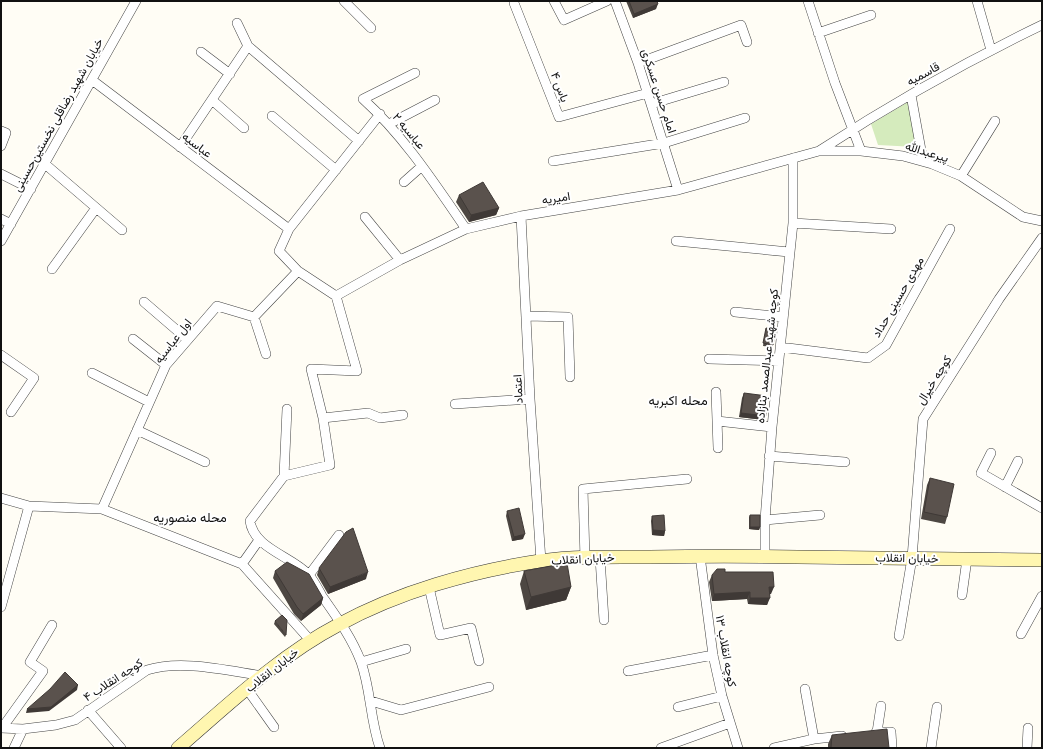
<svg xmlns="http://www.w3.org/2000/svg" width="1043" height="749" viewBox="0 0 1043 749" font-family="Lora,Vazirmatn,serif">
	<rect width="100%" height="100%" fill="#fffdf5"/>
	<path fill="#d5ebbd" d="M908 102 916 147 878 145 871 124Z"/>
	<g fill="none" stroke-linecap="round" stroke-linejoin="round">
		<defs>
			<path id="minor" d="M344 1 371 28
				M554 1 564 20 607 1
				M615 1 638 63 678 190
				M808 1 835 83 861 151
				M977 1 991 50
				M514 3 559 117 648 93
				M237 23 248 46 359 141
				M818 33 871 15
				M201 52 230 74
				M638 63 741 25 747 42
				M415 73 363 99C404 136 435 184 466 229
				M92 80 289 229
				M911 95 923 161
				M212 100 244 128
				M651 104 724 82
				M272 116 336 170
				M389 124 435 100
				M1 131 6 133 1 146
				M180 147 248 46
				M819 151C891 104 965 62 1042 25
				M553 161 664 143 745 118
				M45 164 122 230
				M1 174 31 189
				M961 176 995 121
				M404 182 422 166
				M521 216 530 399 541 561
				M365 217 400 260
				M1 219 11 224
				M793 223 891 229
				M1 241 136 1
				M676 241 789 252
				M52 269 96 208
				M336 296 400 260 466 229 521 216 678 190 819 151H861L903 156 932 164 961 176 1023 217 1042 221
				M336 296 357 371 311 369 323 418 330 465 284 476 250 521C254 549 292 556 309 575 314 581 318 589 322 596 336 616 352 638 361 662 371 690 370 720 380 748
				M336 296 298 271 279 251 289 229 380 114
				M144 302 187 339
				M735 312 783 317
				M527 316 568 317 570 377
				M254 317 298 271
				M133 339 166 365
				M780 347 868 358 886 345 950 229
				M1 355 34 378 11 412
				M709 359 779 361
				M92 373 149 402
				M716 392 718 448
				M455 404 530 399
				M323 418 368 413 380 418 403 415
				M717 421 772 427
				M137 430 205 462
				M991 453 981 473 1042 508
				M769 456 845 462
				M284 476 287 409
				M1005 487 1018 461
				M1 498 29 506 102 509 242 564 310 640
				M102 509 166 365 217 306 254 317 266 354
				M765 520 820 515
				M700 556 713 655 722 696 738 748
				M765 556V520L772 427 793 223V158
				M600 558 604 620
				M585 559 583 489 687 479
				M242 564 259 540
				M309 575 339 535
				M429 587 440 635 471 628 479 661
				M962 595 967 559
				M1 607 29 506
				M1021 634 1042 596
				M899 636 912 558 923 419 999 299 1042 238
				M361 662 406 649
				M628 671 713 655
				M247 689 274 727
				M805 689 814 739
				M371 701 401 710 489 687
				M678 707 722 696
				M88 710 121 748
				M1 726 2 728 43 671 30 662 52 625
				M1 728 23 729 56 725 75 720 147 670C182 659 229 671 264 676
				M876 732H891L892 748
				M877 732 881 706
				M14 748 23 729
				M661 748 730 723
				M774 748 814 739 842 736
				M931 748 937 707
				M1027 748 1028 728"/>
			<path id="secondary" d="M178 748C228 705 279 656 338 625 398 592 472 571 540 561 576 556 614 557 650 557 699 556 749 556 798 557 879 558 961 559 1042 560"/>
		</defs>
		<use href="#minor" stroke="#444" stroke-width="10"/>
		<use href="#secondary" stroke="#333" stroke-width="14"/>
		<use href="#minor" stroke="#fff" stroke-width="9"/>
		<use href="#secondary" stroke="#fff6b0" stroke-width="13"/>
	</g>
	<path fill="#4d4742" d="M626 1H657L656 9 633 18Z
		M459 195 499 208 496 215 469 222 456 202Z
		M766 328 773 345 772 347 763 346Z
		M744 393 765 420 739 417 742 398Z
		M930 478 947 517 945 524 921 519 927 485Z
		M507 511 523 539 512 541 506 516Z
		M750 515 760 527 759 530 749 529V517Z
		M652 516 665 531 664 536 652 535 651 521Z
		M319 568 366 579 328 594 317 575Z
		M275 571 323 598 321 605 301 621 294 614 273 578Z
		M524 571 571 587 566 600 526 610 520 584Z
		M725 572 771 594H770L767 605 748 604 747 599 712 601 709 582 712 575Z
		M275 621 286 635 285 637 274 624Z
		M832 735 889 748H828V744Z"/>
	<path fill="#3f3936" d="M658 4 656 9 633 18 634 14Z
		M499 208 496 215 469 222 471 215Z
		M741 413 766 416 765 420 739 417Z
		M750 527H760L759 530 749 529Z
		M653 530 665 531 664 536 652 535Z
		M525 534 523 539 512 541 514 537Z
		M368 572 366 579 328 594 330 587Z
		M571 587 566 600 526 610 531 597Z
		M769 587H774L771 594H766Z
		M750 592 747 599 712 601 714 594Z
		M323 598 321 605 301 621 303 614Z
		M750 598H770L767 605 748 604Z
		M78 685 77 690 49 711 26 713 27 709Z"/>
	<path fill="#5a524d" stroke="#3f3936" d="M629 1H657L658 4 634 14Z
		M483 182 499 208 471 215 459 195Z
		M766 328 776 330 773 345 763 343Z
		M744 393 767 396 766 416 741 413Z
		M930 478 954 484 947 517 924 512Z
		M519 508 525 534 514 537 507 511Z
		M664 515 665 531 653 530 652 516Z
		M750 515H760V527H750Z
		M353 528 368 572 330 587 319 568 346 532Z
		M287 562 309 574 323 598 303 614 297 607 275 571Z
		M567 563 571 587 531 597 524 571Z
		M717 569H725V572H773L774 587H769L770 598H750V592L714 594 712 575Z
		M282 615 287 620 286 635 275 621Z
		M65 672 78 685 51 707 27 709 50 689Z
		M887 729 889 748H831L832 735Z"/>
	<g text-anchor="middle" stroke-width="4" stroke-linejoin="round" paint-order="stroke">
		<g font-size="12" fill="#111" stroke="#fff">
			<text transform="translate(923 74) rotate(-29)" y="4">قاسمیه</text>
			<text transform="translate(560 87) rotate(69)" y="4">یاس ۴</text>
			<text transform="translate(659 91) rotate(72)" y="4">امام حسن عسکری</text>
			<text transform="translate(58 115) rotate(-61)" y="4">خیابان شهید رضاقلی نخستین‌حسینی</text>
			<text transform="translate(409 131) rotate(50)" y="4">عباسیه ۲</text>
			<text transform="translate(197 145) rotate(37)" y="4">عباسیه</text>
			<text transform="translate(927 152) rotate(17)" y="4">پیرعبدالله</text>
			<text transform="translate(556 198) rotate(-9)" y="4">امیریه</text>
			<text transform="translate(898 297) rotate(-60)" y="4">مهدی حسینی حداد</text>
			<text transform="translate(173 341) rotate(-52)" y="4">اول عباسیه</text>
			<text transform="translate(767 356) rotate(-84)" y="4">کوچه شهید عبدالصمد بنازاده</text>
			<text transform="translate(934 380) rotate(-58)" y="4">کوچه خیرال</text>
			<text transform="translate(518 389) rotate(-93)" y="4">اعتماد</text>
			<text transform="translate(907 558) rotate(1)" y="4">خیابان انقلاب</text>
			<text transform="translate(583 559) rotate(-3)" y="4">خیابان انقلاب</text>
			<text transform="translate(726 651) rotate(80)" y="4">کوچه انقلاب ۱۳</text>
			<text transform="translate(272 670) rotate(-38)" y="4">خیابان انقلاب</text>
			<text transform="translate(113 680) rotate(-33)" y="4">کوچه انقلاب ۴</text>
		</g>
		<g font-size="13" fill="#111" stroke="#fff">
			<text x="678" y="405">محله اکبریه</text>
			<text x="190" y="522">محله منصوریه</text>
		</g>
	</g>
	<rect width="1043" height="749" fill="none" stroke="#111111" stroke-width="4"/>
</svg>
